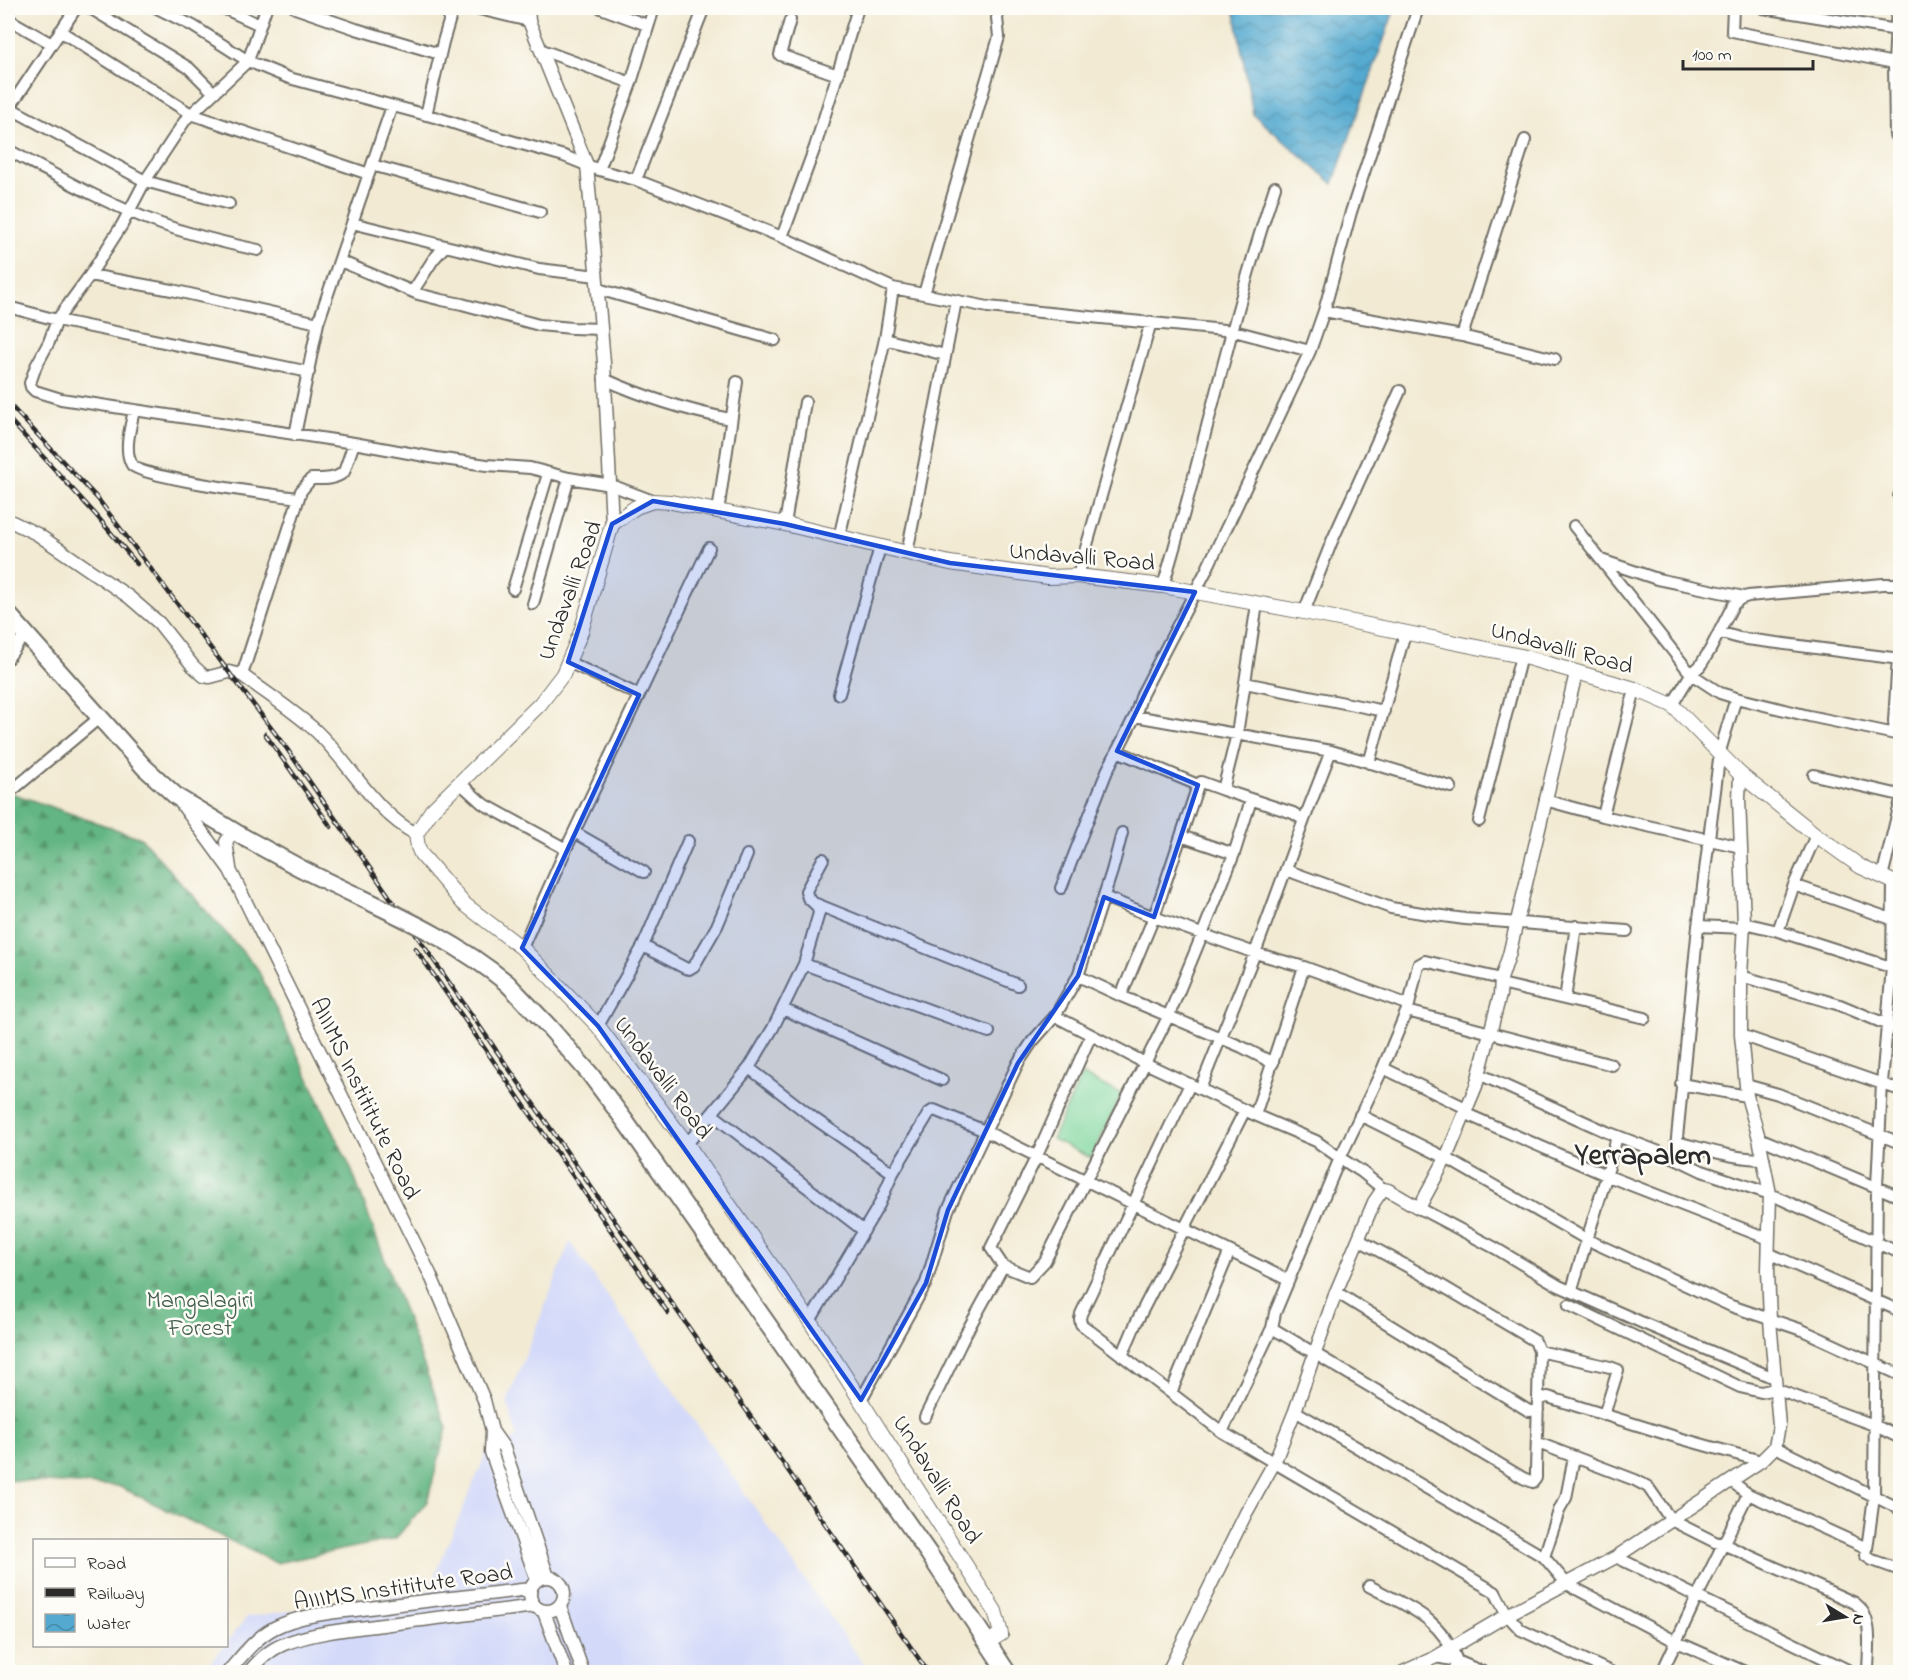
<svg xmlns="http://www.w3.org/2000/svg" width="1908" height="1680" viewBox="0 0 1908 1680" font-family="'Indie Flower',sans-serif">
	<defs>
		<pattern id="forest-firs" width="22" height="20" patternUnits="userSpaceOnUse" patternTransform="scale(1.5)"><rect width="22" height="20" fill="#64b683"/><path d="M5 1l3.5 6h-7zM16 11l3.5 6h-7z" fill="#53946b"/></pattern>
		<pattern id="water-waves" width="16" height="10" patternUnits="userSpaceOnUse" patternTransform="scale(1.5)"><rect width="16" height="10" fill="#53a9cf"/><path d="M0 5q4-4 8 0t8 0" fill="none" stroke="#458aa8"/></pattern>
	</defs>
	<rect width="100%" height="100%" fill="#fdfcf7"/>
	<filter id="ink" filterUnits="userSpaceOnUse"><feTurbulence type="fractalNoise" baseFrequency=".0167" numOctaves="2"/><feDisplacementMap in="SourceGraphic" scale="12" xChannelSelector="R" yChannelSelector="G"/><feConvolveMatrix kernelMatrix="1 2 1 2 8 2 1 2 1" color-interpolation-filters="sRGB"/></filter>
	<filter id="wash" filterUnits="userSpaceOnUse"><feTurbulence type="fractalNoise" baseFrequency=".008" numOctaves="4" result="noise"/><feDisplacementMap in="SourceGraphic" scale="24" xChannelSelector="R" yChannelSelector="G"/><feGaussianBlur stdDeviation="1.35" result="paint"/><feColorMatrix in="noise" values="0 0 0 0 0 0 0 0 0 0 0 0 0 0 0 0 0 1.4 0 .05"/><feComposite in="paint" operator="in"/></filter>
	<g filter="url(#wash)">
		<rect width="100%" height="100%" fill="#f2ead3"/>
		<path fill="#d3d9f9" d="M570 1242 869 1672H202L224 1646H226L227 1642 247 1617 428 1591 487 1451 517 1437 507 1402Z"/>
		<path fill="#7bd59b" stroke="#538063" stroke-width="1.5" d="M1082 1075 1122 1094 1091 1158 1052 1139Z"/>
		<path fill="url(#forest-firs)" stroke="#487057" stroke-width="1.5" d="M8 792 141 838 257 968 352 1171 447 1428 427 1502 395 1539 276 1563 118 1486 8 1480Z"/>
		<path fill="url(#water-waves)" stroke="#3f6a7d" stroke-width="1.5" d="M1234 8H1395L1333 184 1253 114Z"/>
	</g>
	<g filter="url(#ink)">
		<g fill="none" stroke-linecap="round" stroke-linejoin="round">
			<defs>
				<path id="minor" d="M90 8 189 68 213 92
					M157 8 193 26 248 61 266 8
					M223 8 260 25
					M295 8 356 29 440 54
					M475 8 529 21
					M601 8 647 25
					M1733 8 1732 31 1894 63
					M1763 8 1897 30
					M8 19 52 44
					M790 20 780 55 838 75
					M60 31 191 114 369 174
					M542 50 631 83
					M8 107 145 181 229 204
					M8 110 76 8
					M426 115 443 42 453 8
					M1895 135 1894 63 1897 8
					M8 150C57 176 108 205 161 224 192 235 225 243 258 250
					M372 165 540 212
					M599 170 631 83 654 8
					M636 180 782 237 893 288 988 307 1234 331 1310 351
					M352 223 539 269 597 276
					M782 237 815 147 858 8
					M340 261 418 294 442 300 462 304 539 325 572 328 601 329
					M90 275 172 290 318 323
					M598 289 775 340
					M413 291 433 260 445 246
					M924 294 999 37 997 18 1000 8
					M8 307 57 320 309 372
					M1324 311 1462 336 1555 359
					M1462 336 1525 140
					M885 339 945 355
					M604 379C646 398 685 410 730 419
					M134 410C131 426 123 450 132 465 141 478 275 495 298 498
					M295 435 318 323 392 106
					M1899 496H1900
					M653 501 611 485 569 478 530 468 487 465 436 458 354 443 61 399 35 391 31 387 30 383 36 366 49 342 57 320 90 275 122 225 145 181 186 119 248 61 289 78 438 118 490 135 564 156 599 170 636 180 704 8
					M718 512 737 382
					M785 524 805 402
					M1574 526 1691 674 1720 693 1736 698 1809 716 1900 735
					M839 538 885 339 893 288
					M907 553 956 301
					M1601 560 1657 579 1744 597
					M1078 576 1151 322
					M1163 586C1203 454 1231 318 1275 187
					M513 589 548 474
					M533 604 569 478
					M1304 612 1332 541 1400 391
					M1719 632 1739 638 1900 659
					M8 658 25 634
					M568 662 639 695
					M242 675 301 491 311 479C323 479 335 480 344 472L354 443
					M1245 683 1384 711
					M839 694 880 547
					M1672 705 1691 674 1700 666 1710 650 1733 605 1740 599 1748 596 1883 584H1900
					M1135 716 1331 751 1451 787
					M1895 734 1894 721 1898 658
					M1117 751 1198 785
					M1369 763 1405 633
					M1814 775 1900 795
					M460 783 482 803 566 849
					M15 788 99 718
					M1223 790 1201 782 1198 785 1154 917 1255 953 1304 967 1409 1005
					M1251 800 1234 854 1202 935 1169 1015 1145 1063 1255 1115 1316 1141 1340 1158 1275 1313 1272 1328 1523 1478 1533 1482 1536 1478V1470L1538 1399 1548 1397 1679 1438 1761 1461
					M1545 800 1603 816 1741 847
					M1603 816 1635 689
					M1304 820 1331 751
					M1479 821 1521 656
					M574 832 644 872
					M1181 836 1234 854
					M1286 870 1391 908 1428 914 1465 919 1627 931
					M1882 877 1900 804
					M1893 882 1892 967 1882 1083 1877 1186 1874 1497 1866 1556 1872 1560 1900 1570
					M1794 885 1900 922
					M1061 888 1107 771 1135 716 1142 694 1206 571 1310 351 1324 311 1351 212 1418 8
					M816 904 1018 985
					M1744 923 1778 931 1900 970
					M1698 926 1744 928
					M1778 931 1794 885 1816 835
					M643 946 685 968 689 969 694 966 717 926 747 855
					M522 948 566 849 709 548
					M804 964 989 1032
					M1078 976 1112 871 1122 833
					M1741 976 1840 1005 1900 1030
					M1501 984 1645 1018
					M1121 996 1242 1047 1273 1063
					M1565 999 1576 926
					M783 1009 942 1080
					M1407 1011 1612 1065
					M1055 1016 1145 1063 1045 1261 1030 1277 1003 1266 991 1248 1036 1158 1091 1035
					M598 1026 643 946 688 841
					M1741 1035 1900 1090
					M749 1068 815 1119 893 1173
					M1383 1068 1466 1108
					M1479 1074 1607 1132 1675 1158 1702 1171 1770 1194 1900 1253
					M1190 1084 1081 1314 1080 1319 1081 1324 1222 1432 1495 1592 1507 1615 1521 1630 1611 1672
					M1681 1084 1747 1096
					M1746 1085 1778 1094 1900 1143
					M1200 1089 1255 953 1304 820 1293 813 1223 790 1237 734 1257 604
					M1464 1113 1608 1176 1769 1239
					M712 1114 864 1231
					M1255 1115 1304 967
					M1360 1115 1446 1158 1586 1239 1731 1306 1802 1330 1900 1375
					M1759 1138 1900 1197
					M1677 1142C1705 1149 1734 1159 1764 1159
					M687 1144 749 1068 773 1028 804 964 819 913 817 906 808 898 806 891 823 859
					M1675 1158 1698 926 1720 751 1736 698
					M1383 1189 1362 1172 1340 1158 1383 1068 1409 1005 1418 965 1425 961 1501 979
					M1419 1208 1495 1248 1559 1286 1643 1323 1774 1378
					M1359 1240 1434 1281 1535 1341 1539 1351 1538 1399
					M1768 1253 1900 1311
					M1572 1290C1586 1238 1605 1188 1617 1136
					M1336 1292 1529 1411 1538 1410
					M1569 1305 1740 1387 1761 1392 1775 1389 1874 1425 1900 1438
					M810 1321 879 1205 893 1173 929 1113 934 1110 985 1131 1288 1280
					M1539 1351 1610 1367 1618 1370 1604 1415
					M1122 1356 1136 1323 1245 1110
					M1171 1393 1229 1253
					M861 1400 926 1283 948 1210 1018 1063 1032 1042 1055 1016 1078 976 1121 996 1154 917 1104 897
					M1295 1411 1544 1557 1567 1584 1677 1642 1745 1672
					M925 1417 966 1333 1003 1266
					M1222 1432 1272 1328
					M1538 1443 1635 1480 1648 1487 1671 1520 1715 1542 1723 1544 1855 1603C1875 1618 1868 1650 1868 1672
					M1775 1447 1900 1509
					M1731 1481 1748 1494 1867 1548
					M1544 1557 1560 1508 1566 1498 1574 1457
					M1616 1557 1852 1672
					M1369 1586C1408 1607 1441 1617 1457 1661L1453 1672
					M1436 1657 1457 1661 1483 1672
					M1662 1672 1697 1597 1748 1494"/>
				<path id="tertiary" d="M528 8 529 21 587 165 604 363 612 524
					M8 520 37 534 129 597 159 623 193 666 204 676 210 677 229 672 242 675C266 693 294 711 316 731 351 764 373 811 416 834
					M181 803 230 870 430 1274 484 1400 492 1431 491 1452 537 1580
					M230 868 226 842 231 834 236 833
					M492 1431 504 1448 548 1577
					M530 1594a17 17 0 1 1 34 0a17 17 0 1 1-34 0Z
					M560 1606 583 1672
					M544 1612 566 1672
					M228 1672C241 1657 255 1638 274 1628 301 1614 332 1613 362 1609 418 1601 474 1596 530 1589
					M249 1672C259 1660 269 1650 284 1644 315 1632 350 1629 383 1625 433 1618 484 1613 534 1606
					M1168 1672 1246 1513 1274 1463 1295 1411 1336 1292 1374 1202 1383 1189 1388 1190 1419 1208 1446 1158 1476 1086 1500 995 1501 979 1509 955 1576 673
					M1403 1672 1436 1657 1507 1615 1616 1557 1761 1461 1775 1447 1779 1426 1770 1320 1768 1270 1770 1194 1759 1138 1747 1096 1741 1035V976L1744 923 1739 799 1740 774"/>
				<path id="secondary" d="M988 1642 1001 1634 995 1611 810 1321 687 1144 598 1026 522 948 463 903 421 854 418 847 416 834 432 810 540 704 563 674 581 632 612 524 636 507 653 501 671 502 785 524 950 563 1048 577 1078 576 1163 586 1304 612 1521 656 1635 689 1672 705 1740 774 1816 835 1861 867 1900 885"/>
				<path id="primary" d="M8 614 144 767 177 797 245 838
					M507 983 550 1028 590 1074 625 1121 929 1554 1007 1672"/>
			</defs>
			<use href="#minor" stroke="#716e66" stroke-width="14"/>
			<use href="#tertiary" stroke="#716e66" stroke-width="15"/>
			<use href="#secondary" stroke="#716e66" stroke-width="16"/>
			<use href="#primary" stroke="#716e66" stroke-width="20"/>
			<use href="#minor" stroke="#fff" stroke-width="10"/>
			<use href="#tertiary" stroke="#fff" stroke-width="12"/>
			<use href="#secondary" stroke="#fff" stroke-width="14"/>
			<use href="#primary" stroke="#fff" stroke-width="16"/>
			<defs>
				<path id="rail" d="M8 403 98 499 287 749 928 1672
					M8 418 96 515 137 564
					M265 734 331 827
					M415 948 668 1313"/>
			</defs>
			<use href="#rail" stroke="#2b2b2b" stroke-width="4.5"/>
			<use href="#rail" stroke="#fdfcf7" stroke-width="2" stroke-dasharray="7" stroke-linecap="butt"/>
			<defs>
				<path id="primary-bridge" d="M245 838C264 848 283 859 302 869 372 905 446 932 507 983"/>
			</defs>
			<use href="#primary-bridge" stroke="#716e66" stroke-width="20" stroke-linecap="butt"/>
			<use href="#primary-bridge" stroke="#fff" stroke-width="16"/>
		</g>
	</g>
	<path fill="#1d4ed8" fill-opacity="0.2" stroke="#1d4ed8" stroke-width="4.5" stroke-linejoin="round" d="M653 501 785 524 950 563 1195 592 1117 751 1198 785 1154 917 1104 897 1078 976 1018 1063 948 1210 926 1283 861 1400 598 1026 522 948 639 695 568 662 612 524Z"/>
	<g text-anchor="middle" stroke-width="5" stroke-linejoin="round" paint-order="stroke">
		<g font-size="24" fill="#2b2b2b" stroke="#fdfcf7">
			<text transform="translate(1082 556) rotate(5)" y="8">Undavalli Road</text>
			<text transform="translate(569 590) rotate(-70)" y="8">Undavalli Road</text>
			<text transform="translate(1562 647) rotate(15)" y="8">Undavalli Road</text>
			<text transform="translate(664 1077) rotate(53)" y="8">Undavalli Road</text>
			<text transform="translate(366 1098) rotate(64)" y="8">AIIIMS Instititute Road</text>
			<text transform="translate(938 1479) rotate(58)" y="8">Undavalli Road</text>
			<text transform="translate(403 1586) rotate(-8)" y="8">AIIIMS Instititute Road</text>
		</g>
		<g font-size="24" fill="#435e4d" stroke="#fdfcf7">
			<text x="200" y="1307">Mangalagiri<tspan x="200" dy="28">Forest</tspan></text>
		</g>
		<g font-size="30" font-weight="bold" fill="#2b2b2b" stroke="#fdfcf7">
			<text x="1643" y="1164">Yerrapalem</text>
		</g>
	</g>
	<rect width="1908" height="1680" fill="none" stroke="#fdfcf7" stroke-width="30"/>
	<rect x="33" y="1539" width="195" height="108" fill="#fdfcf7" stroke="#a9a8a5" stroke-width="1.5"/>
	<rect x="45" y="1558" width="30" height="9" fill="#ffffff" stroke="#a9a8a5" stroke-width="1.5"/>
	<text x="87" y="1569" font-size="18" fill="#2b2b2b">Road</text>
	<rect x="45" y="1588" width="30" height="9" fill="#2b2b2b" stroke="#a9a8a5" stroke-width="1.5"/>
	<text x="87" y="1599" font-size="18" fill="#2b2b2b">Railway</text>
	<rect x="45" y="1614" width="30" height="18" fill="url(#water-waves)" stroke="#a9a8a5" stroke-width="1.5"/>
	<text x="87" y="1629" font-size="18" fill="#2b2b2b">Water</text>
	<g transform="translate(1845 1617) rotate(101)" stroke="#fdfcf7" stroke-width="4.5" paint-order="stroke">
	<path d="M0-4.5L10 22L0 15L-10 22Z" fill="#2b2b2b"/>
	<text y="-9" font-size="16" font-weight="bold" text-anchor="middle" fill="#2b2b2b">N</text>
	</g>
	<path d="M1683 60v9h130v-9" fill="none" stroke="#2b2b2b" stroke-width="3"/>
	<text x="1692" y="60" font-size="18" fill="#2b2b2b" stroke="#fdfcf7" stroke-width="4.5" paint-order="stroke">100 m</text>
</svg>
